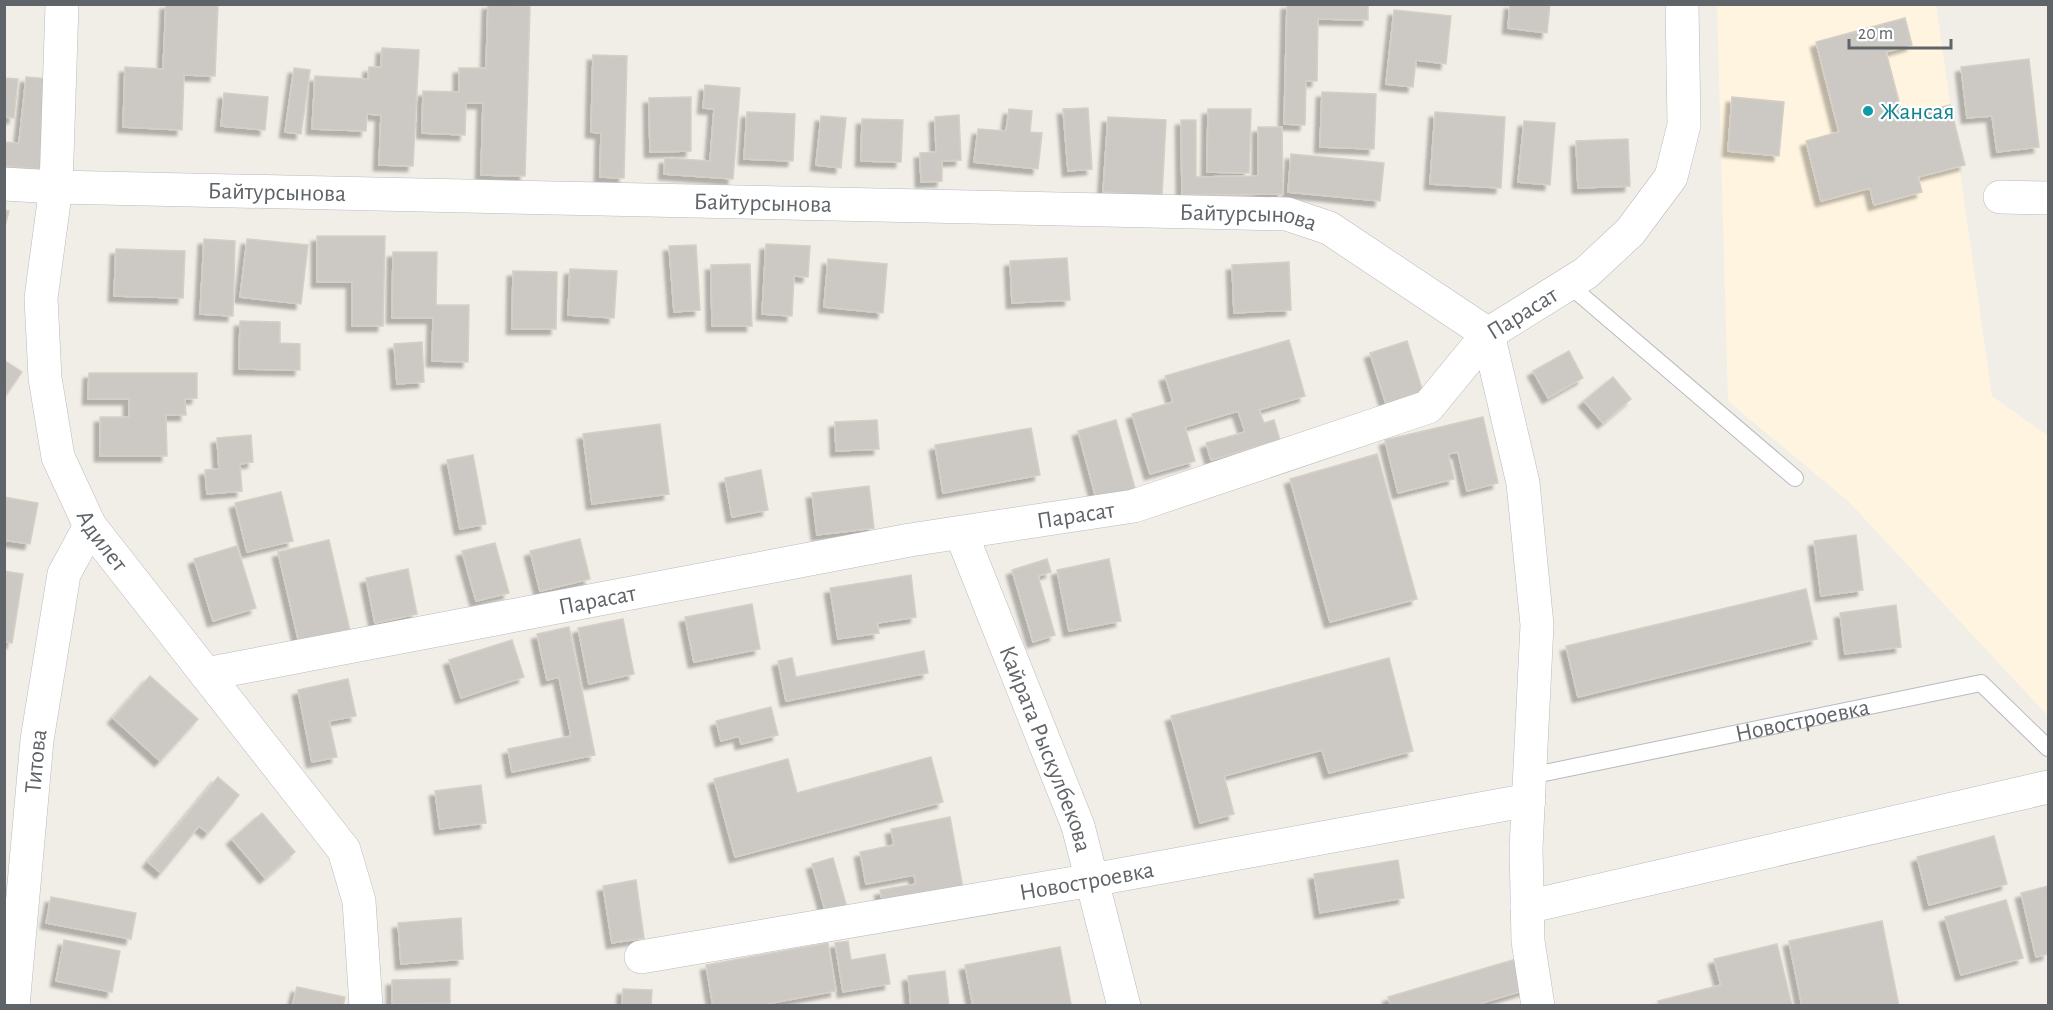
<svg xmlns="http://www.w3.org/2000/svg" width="2053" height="1010" viewBox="0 0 2053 1010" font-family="'Alegreya Sans',sans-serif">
	<defs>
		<filter id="shadow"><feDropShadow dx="-5.5" dy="5.5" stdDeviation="1.5" flood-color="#0004"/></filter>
	</defs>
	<rect width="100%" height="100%" fill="#f1eee7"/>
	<path fill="#fff4df" d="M1717 5H1936L1992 396 2048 436V716L1849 502 1728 401Z"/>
	<path fill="#ccc9c4" stroke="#d6cfc5" stroke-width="1.5" filter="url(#shadow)" d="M166 4H218L215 76 184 75 182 130 123 127 125 67 163 69Z
		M488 4 530 6 525 176 481 175 483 103H466L465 135 422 133 423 91 459 92V68H486Z
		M1287 4H1368V20L1318 19 1317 81H1306L1305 125 1284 124Z
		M1510 4H1550L1547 33 1508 28Z
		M1394 10 1451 16 1446 64 1416 60 1413 87 1386 84Z
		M1905 18 1912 45 1886 52 1903 117 1950 105 1965 165 1918 177 1922 192 1874 205 1870 188 1821 201 1806 141 1839 132 1816 42Z
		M382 48 419 50 413 166 379 165 381 115 367 114 366 131 312 129 315 76 368 79 369 67H381Z
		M593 55 627 56 624 178 600 177 601 133 591 132Z
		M2029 59 2039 147 1997 152 1992 116 1967 118 1961 67Z
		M294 68 310 70 301 134 285 132Z
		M26 77 50 79 41 169 4 166V142L19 143Z
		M4 78 18 79 14 118 4 117Z
		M705 85 740 88 733 179 664 174 665 158 710 161 714 109 703 108Z
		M1322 92 1376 94 1374 149 1320 147Z
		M224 93 268 97 265 130 221 126Z
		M691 97V151L650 152 649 98Z
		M1732 97 1784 102 1779 156 1728 151Z
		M1088 108 1092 169 1068 171 1063 109Z
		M1009 109 1032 111 1030 132 1042 133 1038 169 974 162 978 129 1006 131Z
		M1208 109H1251L1249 173 1207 172Z
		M747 112 795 114 793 161 744 159Z
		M1435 112 1505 117 1501 188 1430 184Z
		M959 115 961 160 942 161V181L921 182 920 153 936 152 935 117Z
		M821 116 846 118 841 168 816 165Z
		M1108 117 1166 120 1162 196 1103 192Z
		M862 119 903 120 901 162 861 161Z
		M1181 120H1196V177L1258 176V127H1282L1283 194 1182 195Z
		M1524 121 1555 123 1550 185 1518 182Z
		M1628 139 1630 186 1578 188 1576 141Z
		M1291 154 1384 163 1380 201 1288 192Z
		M4 210 9 211 4 230Z
		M317 236H385L383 326H352V282H317Z
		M204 239 235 241 233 316 200 314Z
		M247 239 308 245 301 304 240 297Z
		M766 244 810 246 808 277 794 276 792 316 762 314Z
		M696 245 700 310 674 312 669 246Z
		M116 249 185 251 183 298 114 296Z
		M393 252H437L436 305H469L468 362 432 361 433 318H392Z
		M1067 258 1070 300 1012 303 1010 261Z
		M828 259 887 264 883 313 824 307Z
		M1289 262 1291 310 1234 313 1232 265Z
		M750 264 752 326H712L711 265Z
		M570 269 617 271 614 318 568 315Z
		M513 271 557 272 556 329H512Z
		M240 321 280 322V343L300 344V370L239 369Z
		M1289 340 1305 396 1259 410 1264 423 1274 420 1280 440 1211 460 1206 443 1245 432 1238 411 1185 427 1195 461 1150 474 1132 414 1173 402 1165 376Z
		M1407 341 1423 392 1386 404 1370 353Z
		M422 342 424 382 397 384 394 344Z
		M1569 351 1583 378 1548 398 1533 371Z
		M4 360 22 372 4 398Z
		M89 373H197V398L185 399 186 415H166L167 456H100V417H129V399H88Z
		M1613 377 1631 399 1603 423 1584 401Z
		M1483 417 1498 483 1467 491 1458 452 1448 454 1454 479 1398 493 1385 440Z
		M877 420 879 449 836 451 835 422Z
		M1116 420 1138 499 1099 509 1078 431Z
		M660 424 669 494 592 504 583 434Z
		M1031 428 1040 475 943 493 935 445Z
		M251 435 253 462 240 464 242 491 207 494 205 470 219 469 217 438Z
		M1377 454 1417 599 1330 622 1290 479Z
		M473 455 486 524 460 529 447 460Z
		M761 470 768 510 732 517 725 478Z
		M869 486 874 528 817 535 812 493Z
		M281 492 293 541 247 552 235 503Z
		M4 497 38 503 30 544 4 540Z
		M1856 535 1863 590 1821 596 1814 541Z
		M580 539 590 579 540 591 530 551Z
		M329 540 351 635 300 647 278 552Z
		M495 543 509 593 476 601 462 551Z
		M237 546 256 608 213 621 194 559Z
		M1047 559 1051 572 1038 576 1055 635 1033 642 1012 570Z
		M1109 559 1121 621 1069 631 1057 570Z
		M408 569 417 614 375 623 366 578Z
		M4 571 23 574 12 643 4 641Z
		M911 575 916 617 877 623 879 633 838 639 830 588Z
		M1806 589 1817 639 1578 697 1566 646Z
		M752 604 760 649 694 662 685 617Z
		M1896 605 1901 647 1845 654 1840 613Z
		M623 619 634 674 589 684 578 628Z
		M569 627 595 755 512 772 508 749 571 736 559 677 547 680 537 634Z
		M512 640 524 677 461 698 449 660Z
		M924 651 928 673 786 701 778 661 792 658 796 677Z
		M1389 658 1413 751 1329 773 1322 750 1224 776 1234 814 1200 823 1171 716Z
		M150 676 198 719 160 761 113 718Z
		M348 679 356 716 329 721 337 757 312 762 298 690Z
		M771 707 778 735 741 744 739 736 721 741 716 721Z
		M931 757 943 802 735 857 714 779 788 759 797 793Z
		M218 777 239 795 208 833 199 826 161 873 148 862Z
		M481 785 486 823 440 829 435 791Z
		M262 813 295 852 265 878 232 839Z
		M950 817 965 899 885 914 880 890 916 884 914 875 866 884 860 852 894 845 891 829Z
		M1994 836 2007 884 1929 905 1917 857Z
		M833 858 850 918 829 924 812 864Z
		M1398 860 1404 898 1320 913 1314 874Z
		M636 880 644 938 612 943 603 886Z
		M2048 886V954L2036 957 2021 893Z
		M51 897 136 913 131 939 46 923Z
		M2006 900 2023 958 1961 975 1945 917Z
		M461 918 463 959 401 964 398 923Z
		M1882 921 1899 1006H1802L1789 941Z
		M64 940 120 951 112 992 56 981Z
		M848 941 851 960 885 954 890 984 843 992 835 943Z
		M828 943 836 991 755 1006H713L706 965Z
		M1777 944 1792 1006H1659L1658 1001 1721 985 1714 959Z
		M1060 947 1071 1004 1062 1006H973L965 965Z
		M1523 957 1532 988 1472 1006H1391L1388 997Z
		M945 971 949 1006H911L908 976Z
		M450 979V1003L392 1004V980Z
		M297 987 345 997 343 1006H292Z
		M623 989 652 990 651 1006H622Z"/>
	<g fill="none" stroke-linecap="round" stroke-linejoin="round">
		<defs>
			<g id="lane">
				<path d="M1568 284 1795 478"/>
				<path id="s1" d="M1530 776 1981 683 2048 748"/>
			</g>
			<g id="street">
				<path id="s2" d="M62 4 56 187 41 298 45 378 58 457 90 526 344 850 359 901 366 1006"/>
				<path id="s3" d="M4 184 56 187 1287 214 1329 228 1488 334"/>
				<path d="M2000 197 2048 198"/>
				<path d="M1488 334 1523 483 1537 625 1526 848 1528 941 1538 1006"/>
				<path id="s4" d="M961 533 1078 826 1124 1006"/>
				<path id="s5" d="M206 674 910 540 1134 506 1428 407 1488 334 1586 273 1630 232 1671 177 1684 125 1682 4"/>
				<path d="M1527 907 2048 787"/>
				<path id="s6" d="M641 957 1092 880 1529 800"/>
				<path id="s7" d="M13 1006 37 740 64 574 90 526"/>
			</g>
		</defs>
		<use href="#lane" stroke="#b8babe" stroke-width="18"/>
		<use href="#street" stroke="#b8babe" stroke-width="34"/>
		<use href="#lane" stroke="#fff" stroke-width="16"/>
		<use href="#street" stroke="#fff" stroke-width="33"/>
	</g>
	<circle fill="#0f9aa8" stroke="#fff" stroke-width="2" cx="1868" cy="111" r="6"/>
	<g text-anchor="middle" stroke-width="4.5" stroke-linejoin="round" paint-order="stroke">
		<g font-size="24" fill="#0d838f" stroke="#fff" text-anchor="start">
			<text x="1880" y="119">Жансая</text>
		</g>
		<g font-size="24" fill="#5f6468" stroke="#fff">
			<text dy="8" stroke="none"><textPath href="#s3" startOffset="273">Байтурсынова</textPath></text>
			<text dy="8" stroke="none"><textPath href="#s3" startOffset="759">Байтурсынова</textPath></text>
			<text dy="8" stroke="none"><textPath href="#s3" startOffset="1245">Байтурсынова</textPath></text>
			<text dy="8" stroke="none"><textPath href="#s5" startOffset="1388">Парасат</textPath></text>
			<text dy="8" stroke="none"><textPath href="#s5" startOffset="884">Парасат</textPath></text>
			<text dy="8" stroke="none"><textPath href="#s2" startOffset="550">Адилет</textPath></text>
			<text dy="8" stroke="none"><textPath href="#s5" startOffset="398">Парасат</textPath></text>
			<text dy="8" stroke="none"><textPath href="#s1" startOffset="278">Новостроевка</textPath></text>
			<text dy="8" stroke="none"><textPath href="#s4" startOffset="232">Кайрата Рыскулбекова</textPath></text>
			<text dy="8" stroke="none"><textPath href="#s7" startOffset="246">Титова</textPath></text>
			<text dy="8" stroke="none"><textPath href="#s6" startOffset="452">Новостроевка</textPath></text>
		</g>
	</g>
	<rect width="2053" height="1010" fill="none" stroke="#5f6468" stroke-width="12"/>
	<path d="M1849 39v9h102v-9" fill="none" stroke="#5f6468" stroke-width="3"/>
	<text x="1858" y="39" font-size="18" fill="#5f6468" stroke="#ffffff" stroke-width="4.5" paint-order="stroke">20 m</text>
</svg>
